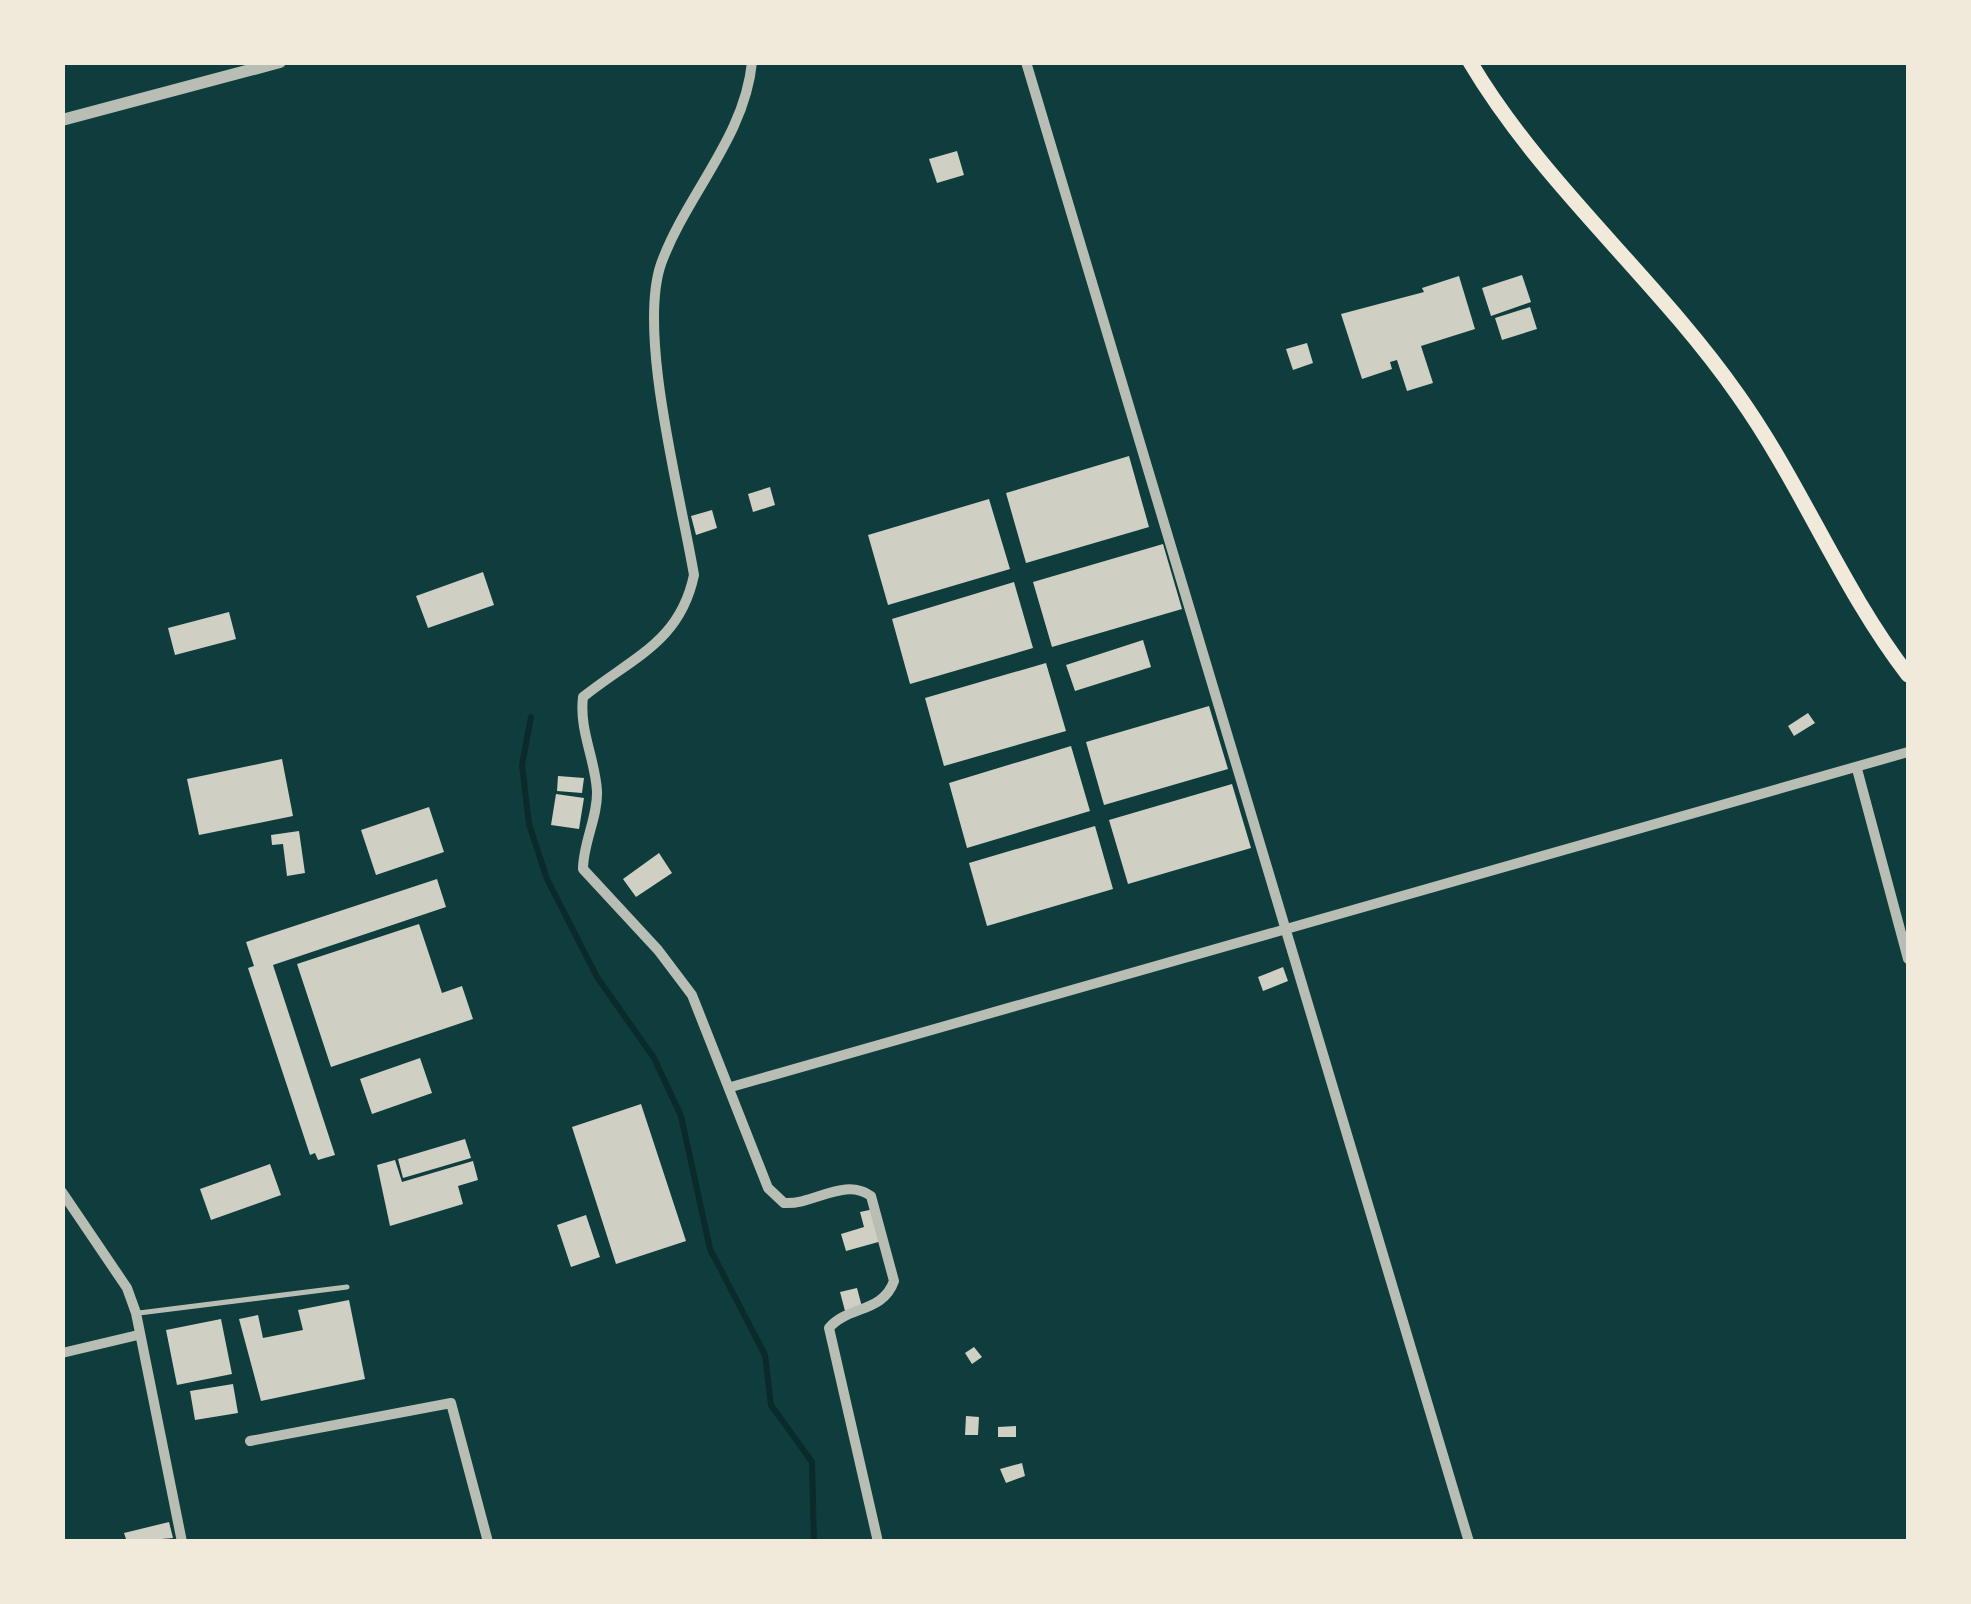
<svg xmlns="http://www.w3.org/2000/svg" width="1971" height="1604" viewBox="0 0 1971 1604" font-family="Lato,sans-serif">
	<rect width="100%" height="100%" fill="#0f3d3e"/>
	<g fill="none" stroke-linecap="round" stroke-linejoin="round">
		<path stroke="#0a2a2b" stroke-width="6" d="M531 717 522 765 529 824 547 879 597 977 654 1058 681 1116 710 1249 765 1355 771 1405 812 1462 814 1542"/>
	</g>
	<path fill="#cfcfc3" d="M957 151 964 175 937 183 929 159Z
		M1522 275 1531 302 1491 316 1482 288Z
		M1459 276 1475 329 1421 346 1433 383 1407 391 1397 360 1390 362 1392 369 1362 379 1341 314 1424 292 1422 288Z
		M1530 307 1537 329 1502 340 1495 318Z
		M1307 343 1313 363 1293 370 1286 349Z
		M1129 456 1149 527 1026 563 1006 493Z
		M770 487 775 505 753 512 748 494Z
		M989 499 1010 569 888 605 868 535Z
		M712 510 717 528 696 535 691 516Z
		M1163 544 1182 609 1052 647 1033 582Z
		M483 572 494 605 428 628 416 596Z
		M1014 582 1033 648 910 684 892 619Z
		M229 612 236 639 175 655 168 628Z
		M1143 640 1151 667 1075 691 1066 665Z
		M1046 663 1066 731 944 766 925 698Z
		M1209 706 1228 769 1104 805 1086 742Z
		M1808 713 1815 723 1794 736 1788 726Z
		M1071 746 1090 811 967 848 949 783Z
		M282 759 293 816 199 835 187 779Z
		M558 776 584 778 582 793 557 791Z
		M1232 784 1251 848 1128 884 1109 820Z
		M556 794 584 798 579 829 551 825Z
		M429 807 444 852 376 875 361 830Z
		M1095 826 1113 889 987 926 969 863Z
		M299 831 305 873 287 876 283 844 272 845 271 835Z
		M659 853 672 873 636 897 623 879Z
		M437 879 446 907 273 965 335 1155 318 1160 315 1153 310 1155 248 968 254 966 246 942Z
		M419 924 442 993 462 986 473 1019 331 1067 297 964Z
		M1283 967 1288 981 1263 991 1258 977Z
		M420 1058 432 1093 372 1114 360 1079Z
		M641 1104 686 1241 616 1264 572 1127Z
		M465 1139 471 1158 403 1178 398 1159Z
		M395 1160 402 1182 473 1161 478 1180 458 1186 463 1204 390 1226 377 1165Z
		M270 1164 281 1195 211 1220 200 1189Z
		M874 1209 882 1241 846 1251 841 1234 864 1227 860 1212Z
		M586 1215 600 1257 571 1267 557 1225Z
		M857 1288 862 1307 845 1311 840 1292Z
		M349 1300 365 1379 261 1401 239 1319 258 1315 263 1338 303 1330 298 1310Z
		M221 1319 232 1374 177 1385 166 1330Z
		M974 1347 982 1357 972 1364 965 1353Z
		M233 1384 238 1413 195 1420 190 1391Z
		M966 1416 979 1417 978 1435H965Z
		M1016 1426V1437H998V1427Z
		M1022 1463 1025 1476 1006 1483 1000 1469Z
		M169 1522 173 1538 127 1542 124 1533Z"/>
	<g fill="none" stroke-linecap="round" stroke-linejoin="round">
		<path stroke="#b8beb3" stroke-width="5" d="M139 1313 347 1287"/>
		<path stroke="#b8beb3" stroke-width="10" d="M752 62C745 137 686 195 661 264 637 334 681 497 694 575 680 642 633 657 583 697 579 731 595 758 597 791 598 817 583 843 583 869L658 950 692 995 768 1188 784 1203C814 1205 844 1177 871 1196L894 1281C883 1313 847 1306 829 1328L878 1542
			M1026 62 1469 1542
			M1857 769 1908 959
			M731 1087 1908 752
			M62 1192 127 1288 136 1313 182 1542
			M62 1353 138 1335
			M250 1441 451 1403 488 1542"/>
		<path stroke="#b8beb3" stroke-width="12" d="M62 120 280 62"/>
		<path stroke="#f1e9da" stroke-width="15" d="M1470 62C1543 185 1657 279 1738 395 1802 485 1841 588 1908 675"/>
	</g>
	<rect width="1971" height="1604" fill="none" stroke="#f1e9da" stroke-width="130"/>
</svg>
